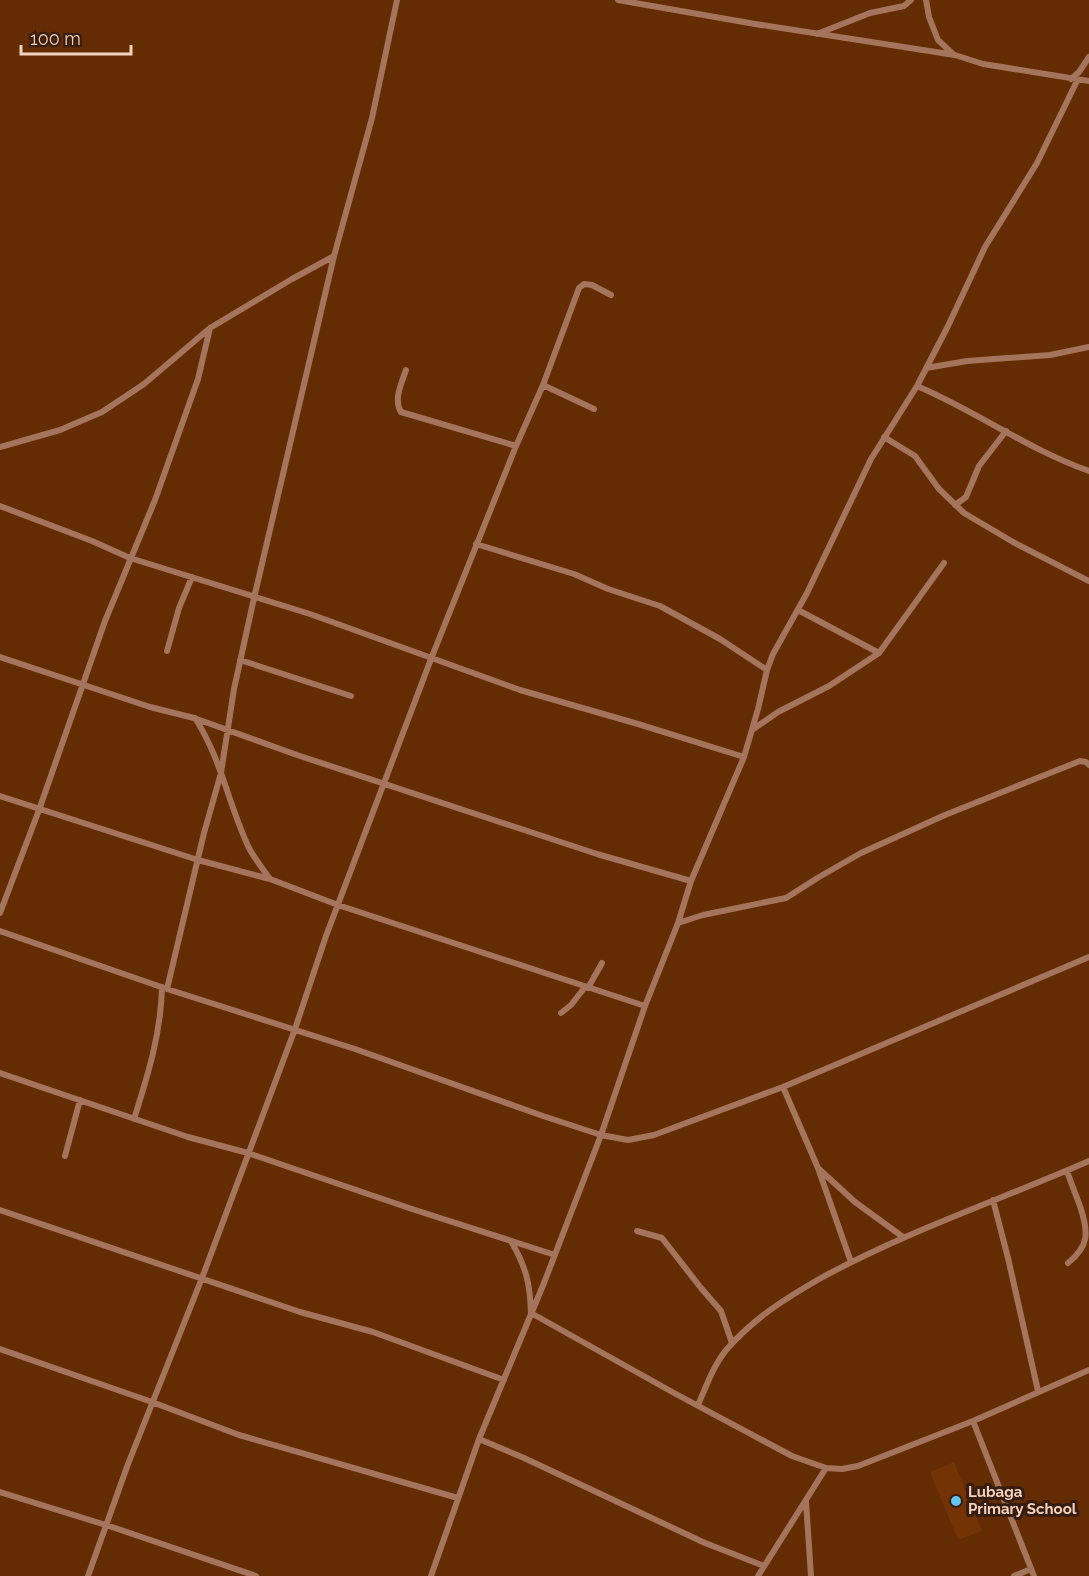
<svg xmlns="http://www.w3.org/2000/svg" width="1089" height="1576" viewBox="0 0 1089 1576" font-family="Raleway,sans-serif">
	<rect width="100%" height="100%" fill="#632c03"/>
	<path fill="#733304" d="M954 1462 982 1531 958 1540 930 1472Z"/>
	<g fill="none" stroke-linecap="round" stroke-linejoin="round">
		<path stroke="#a4755c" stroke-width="6" d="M618 0 755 24 955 55 983 64 1089 81
			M926 0 929 17 938 40 953 54
			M817 34 870 13 904 6 911 0
			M1071 79 1079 72 1089 57
			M926 368 967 361 1050 355 1089 347
			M406 370C402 382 393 400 401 412L516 446
			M543 385 594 409
			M917 386C976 411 1029 450 1089 471
			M884 437 915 456 939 489 964 513 1013 542 1089 581
			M0 447 60 430 102 412 144 384 210 328 292 279 334 256
			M955 505 966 497 979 466 1006 431
			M0 506 92 541 130 558 310 614 520 690 638 724 744 757
			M476 544 574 574 608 589 660 606 720 639 767 670
			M798 610 879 653
			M167 651 179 608 192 577
			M0 657 150 707 194 718 297 755 597 854 691 881
			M240 660 351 696
			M195 718C222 760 228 804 249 848 255 859 263 869 270 879
			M752 730 778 712 829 686 879 653 944 563
			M0 796 198 860 270 879 338 905 645 1006
			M0 913 39 810 105 621 155 500 198 379 210 328
			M678 923 703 915 786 898 819 877 861 853 945 815 1080 761 1086 762 1089 765
			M0 931 167 989 355 1049 543 1116 601 1135 628 1140 654 1135 783 1087 1089 957
			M588 988 602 963
			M167 989 204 833 221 773 234 689 254 598 334 256 372 118 397 0
			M561 1013 571 1005 585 987
			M0 1073 188 1137 248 1153 412 1209 555 1255
			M783 1087 818 1168 851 1262
			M134 1119C148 1075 161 1033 162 987
			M65 1156 80 1100
			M819 1169 855 1202 903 1237
			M1067 1171C1071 1183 1076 1195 1080 1206 1089 1233 1089 1246 1068 1263
			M993 1200 1008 1258 1038 1391
			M0 1210 300 1312 373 1332 504 1380
			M637 1231 662 1238 701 1288 721 1311 732 1343
			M511 1241C526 1267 530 1283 531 1313L674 1393 792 1456 826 1468 842 1469 858 1466 973 1421 1089 1370
			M0 1349 152 1402 239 1435 458 1498
			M698 1405C706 1387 714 1364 727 1349 754 1318 786 1298 821 1278 907 1231 1000 1200 1089 1161
			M973 1421 1034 1576
			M479 1439 524 1458 705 1543 764 1566
			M0 1492 106 1525 256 1576
			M806 1502 811 1576
			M88 1576 128 1464 202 1278 295 1029 326 936 431 659 516 446 543 385 579 288 584 284 592 285 611 295
			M431 1576 479 1439 544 1283 601 1135 645 1006 678 923 691 881 744 757 758 709 767 670 773 654 807 593 871 459 917 386 948 326 985 247 1037 163 1077 81
			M758 1576 826 1468
			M1014 1576 1031 1569"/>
	</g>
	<circle fill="#66c4ef" stroke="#371d0f" stroke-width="2" cx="956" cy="1501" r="6"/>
	<g text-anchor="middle" stroke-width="6" stroke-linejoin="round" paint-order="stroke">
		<g font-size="15" font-weight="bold" fill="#f5d2bf" stroke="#371d0f" text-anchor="start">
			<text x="968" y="1497">Lubaga<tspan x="968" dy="17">Primary School</tspan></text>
		</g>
	</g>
	<path d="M21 45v9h110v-9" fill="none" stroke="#f5d2bf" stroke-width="3"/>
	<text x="30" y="45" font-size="18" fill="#f5d2bf" stroke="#371d0f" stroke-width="4.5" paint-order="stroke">100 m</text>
</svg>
